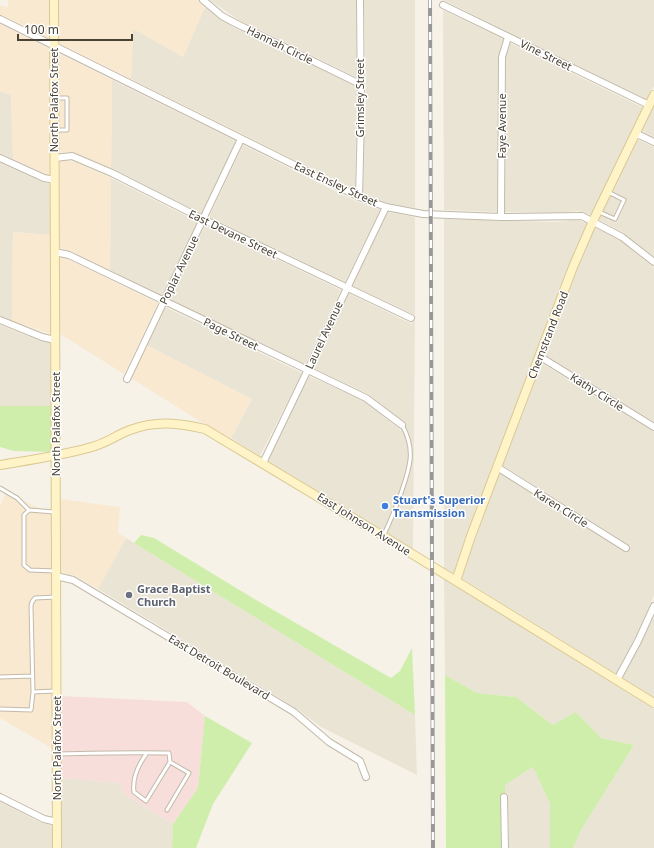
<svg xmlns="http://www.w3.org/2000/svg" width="654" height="848" viewBox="0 0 654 848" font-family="'Noto Sans',sans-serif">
	<rect width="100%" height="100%" fill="#f6f2e8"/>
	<path fill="#eae4d5" d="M210 0H356V77L237 19Z
		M364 0H415V208L387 203 363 194 366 81Z
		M443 0H654V86L647 100Z
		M205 7 233 27 357 86 355 190 131 79 133 28 183 57Z
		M443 10 503 39 498 57 497 212 444 210Z
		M510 43 644 108 591 215 578 211 556 213 505 212 506 57Z
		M112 80 236 141 202 214 111 168Z
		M0 91 11 95 13 159 48 175 0 153Z
		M654 103V137L641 131Z
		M637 139 654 147V257L624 233 598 219Z
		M243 145 355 201 380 210 345 282 209 217Z
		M0 163 42 182 51 184V235L13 232 12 321 0 316Z
		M111 178 198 222 162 296 110 270Z
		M388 212 415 217V315L352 285Z
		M444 219 555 222 576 220 588 223 492 469 454 574 444 569Z
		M205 225 341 290 305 365 169 299Z
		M594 227 620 240 654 268V422L544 354Z
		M348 293 412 324 415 319 413 549 267 460 309 376 364 401 402 431 407 424 368 394 313 368Z
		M165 307 302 373 260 456 231 438 252 399 146 345Z
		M0 325 40 341 51 343V406H0Z
		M541 363 654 432V596L634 640 616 674 461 578 499 473 627 553 631 546 502 465Z
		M126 538 415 715 417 775 321 727 296 708 98 589Z
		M444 579 654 709V848H573L581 830 634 745 601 738 577 713 553 725 516 697 477 693 445 675Z
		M654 615V698L622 678Z
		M533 767 550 804V848H509L508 793H505V785Z
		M61 778 120 783 124 794 173 824 172 848H61Z
		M0 802 42 823 53 826V848H0Z"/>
	<path fill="#f9e9d1" d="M8 0H50V39L0 14V5L8 8Z
		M58 0H197L205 7 183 57 133 29 131 79 58 43Z
		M0 24 50 49 51 176 13 159 11 95 0 91Z
		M58 53 112 80 111 168 72 152 59 153Z
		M64 160 76 162 111 178 110 270 71 251 59 248V162Z
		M13 232 51 235V334L12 321Z
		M59 257 67 259 158 303 124 374 60 334 59 336Z
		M146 345 252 399 231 438 206 425 131 378Z
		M6 493 52 514 53 749 0 718V506Z
		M60 499 120 507 118 533 126 538 98 589 76 576 60 572Z"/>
	<path fill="#f7deda" d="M61 696 187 702 205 716 198 788 173 824 124 794 120 783 61 778Z"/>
	<path fill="#cfeeac" d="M0 406H51L52 452 14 451 0 447Z
		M141 535 154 538 256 600 391 678 400 671 412 648 415 715 134 543Z
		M445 675 477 693 516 697 553 725 576 712 601 738 634 745 581 830 573 848H550V804L533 767 505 785V793L501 794V848H446Z
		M205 716 252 743 213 804 196 848H172L173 824 198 788Z"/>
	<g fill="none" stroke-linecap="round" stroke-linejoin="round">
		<defs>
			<path id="lane" d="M55 130H67V98H56
				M599 212 615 219 624 200 608 192
				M0 488 17 498 29 510 54 512
				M29 510 24 515V565L30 570 55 571
				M383 536C390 523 395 509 400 496 409 470 417 451 402 425
				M0 677 33 676
				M55 691 33 692 31 606 32 602 35 598 56 597
				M0 709 31 710 33 692
				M57 754C94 753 132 752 169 753L170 762 146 801 134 792C132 777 138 765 147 753
				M167 810 189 773 170 762"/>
			<path id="street" d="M203 0 222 16 235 23 360 84
				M443 5 649 105
				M0 19 359 197 386 207 423 214 501 217 582 216 622 237 654 262
				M635 133 654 142
				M0 158 44 178 55 180
				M55 158 72 156 112 173 203 219 411 318
				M359 197 361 117 360 0
				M501 217 502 57 508 37
				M55 252 69 255 366 398 402 425
				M0 320 42 337 55 340
				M539 356 654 427
				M127 379 241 139
				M263 463 386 207
				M497 467 626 548
				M56 576 73 580 294 712 329 742 360 761 366 777
				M617 680 638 641 654 606
				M0 797 44 819 57 822
				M504 797 505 848"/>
			<path id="secondary" d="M54 0 57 848
				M0 465C30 460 59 456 88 448 106 444 114 436 130 430 156 420 179 423 205 429L383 536 654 703
				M456 581 471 536 573 267 593 221 654 95"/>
		</defs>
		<use href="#lane" stroke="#c2baa9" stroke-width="5"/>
		<use href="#street" stroke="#c2baa9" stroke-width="8"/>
		<use href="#secondary" stroke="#dac992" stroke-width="10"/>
		<use href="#lane" stroke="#fff" stroke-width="3"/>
		<use href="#street" stroke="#fff" stroke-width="6"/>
		<use href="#secondary" stroke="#fff3c8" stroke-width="8"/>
		<defs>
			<path id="rail" d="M430 0 433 848"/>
		</defs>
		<use href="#rail" stroke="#989898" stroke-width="4"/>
		<use href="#rail" stroke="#fff" stroke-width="2.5" stroke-dasharray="8" stroke-linecap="butt"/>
	</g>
	<circle fill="#3f7fe0" stroke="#fff" stroke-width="1.5" cx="385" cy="506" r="4"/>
	<circle fill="#6b7280" stroke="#fff" stroke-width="1.5" cx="129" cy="595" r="4"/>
	<g text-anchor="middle" stroke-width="3" stroke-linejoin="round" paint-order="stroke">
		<g font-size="11" fill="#4a4235" stroke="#fff">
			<text transform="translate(280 45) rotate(26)" y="4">Hannah Circle</text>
			<text transform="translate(546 55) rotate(26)" y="4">Vine Street</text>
			<text transform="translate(360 98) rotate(-90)" y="4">Grimsley Street</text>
			<text transform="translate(54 100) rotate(-90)" y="4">North Palafox Street</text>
			<text transform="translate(502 126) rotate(-90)" y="4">Faye Avenue</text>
			<text transform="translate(336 184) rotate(25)" y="4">East Ensley Street</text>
			<text transform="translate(233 234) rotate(26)" y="4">East Devane Street</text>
			<text transform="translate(179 270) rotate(-64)" y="4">Poplar Avenue</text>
			<text transform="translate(231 334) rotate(26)" y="4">Page Street</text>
			<text transform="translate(324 335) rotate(-65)" y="4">Laurel Avenue</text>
			<text transform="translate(548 335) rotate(-69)" y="4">Chemstrand Road</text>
			<text transform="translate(597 392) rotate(32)" y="4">Kathy Circle</text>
			<text transform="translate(56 424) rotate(-90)" y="4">North Palafox Street</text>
			<text transform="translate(561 508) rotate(32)" y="4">Karen Circle</text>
			<text transform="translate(364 524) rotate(32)" y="4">East Johnson Avenue</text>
			<text transform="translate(219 667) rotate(31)" y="4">East Detroit Boulevard</text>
			<text transform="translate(57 748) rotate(-90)" y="4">North Palafox Street</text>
		</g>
		<g font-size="11" font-weight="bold" fill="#366cbe" stroke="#fff" text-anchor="start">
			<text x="393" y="504">Stuart's Superior<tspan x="393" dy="13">Transmission</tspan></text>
		</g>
		<g font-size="11" font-weight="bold" fill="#5b616d" stroke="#fff" text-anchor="start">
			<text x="137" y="593">Grace Baptist<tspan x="137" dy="13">Church</tspan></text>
		</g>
	</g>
	<path d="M18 34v6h114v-6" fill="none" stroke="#4a4235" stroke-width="2"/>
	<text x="24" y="34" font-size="12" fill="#4a4235" stroke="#ffffff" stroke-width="3" paint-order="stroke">100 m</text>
</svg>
